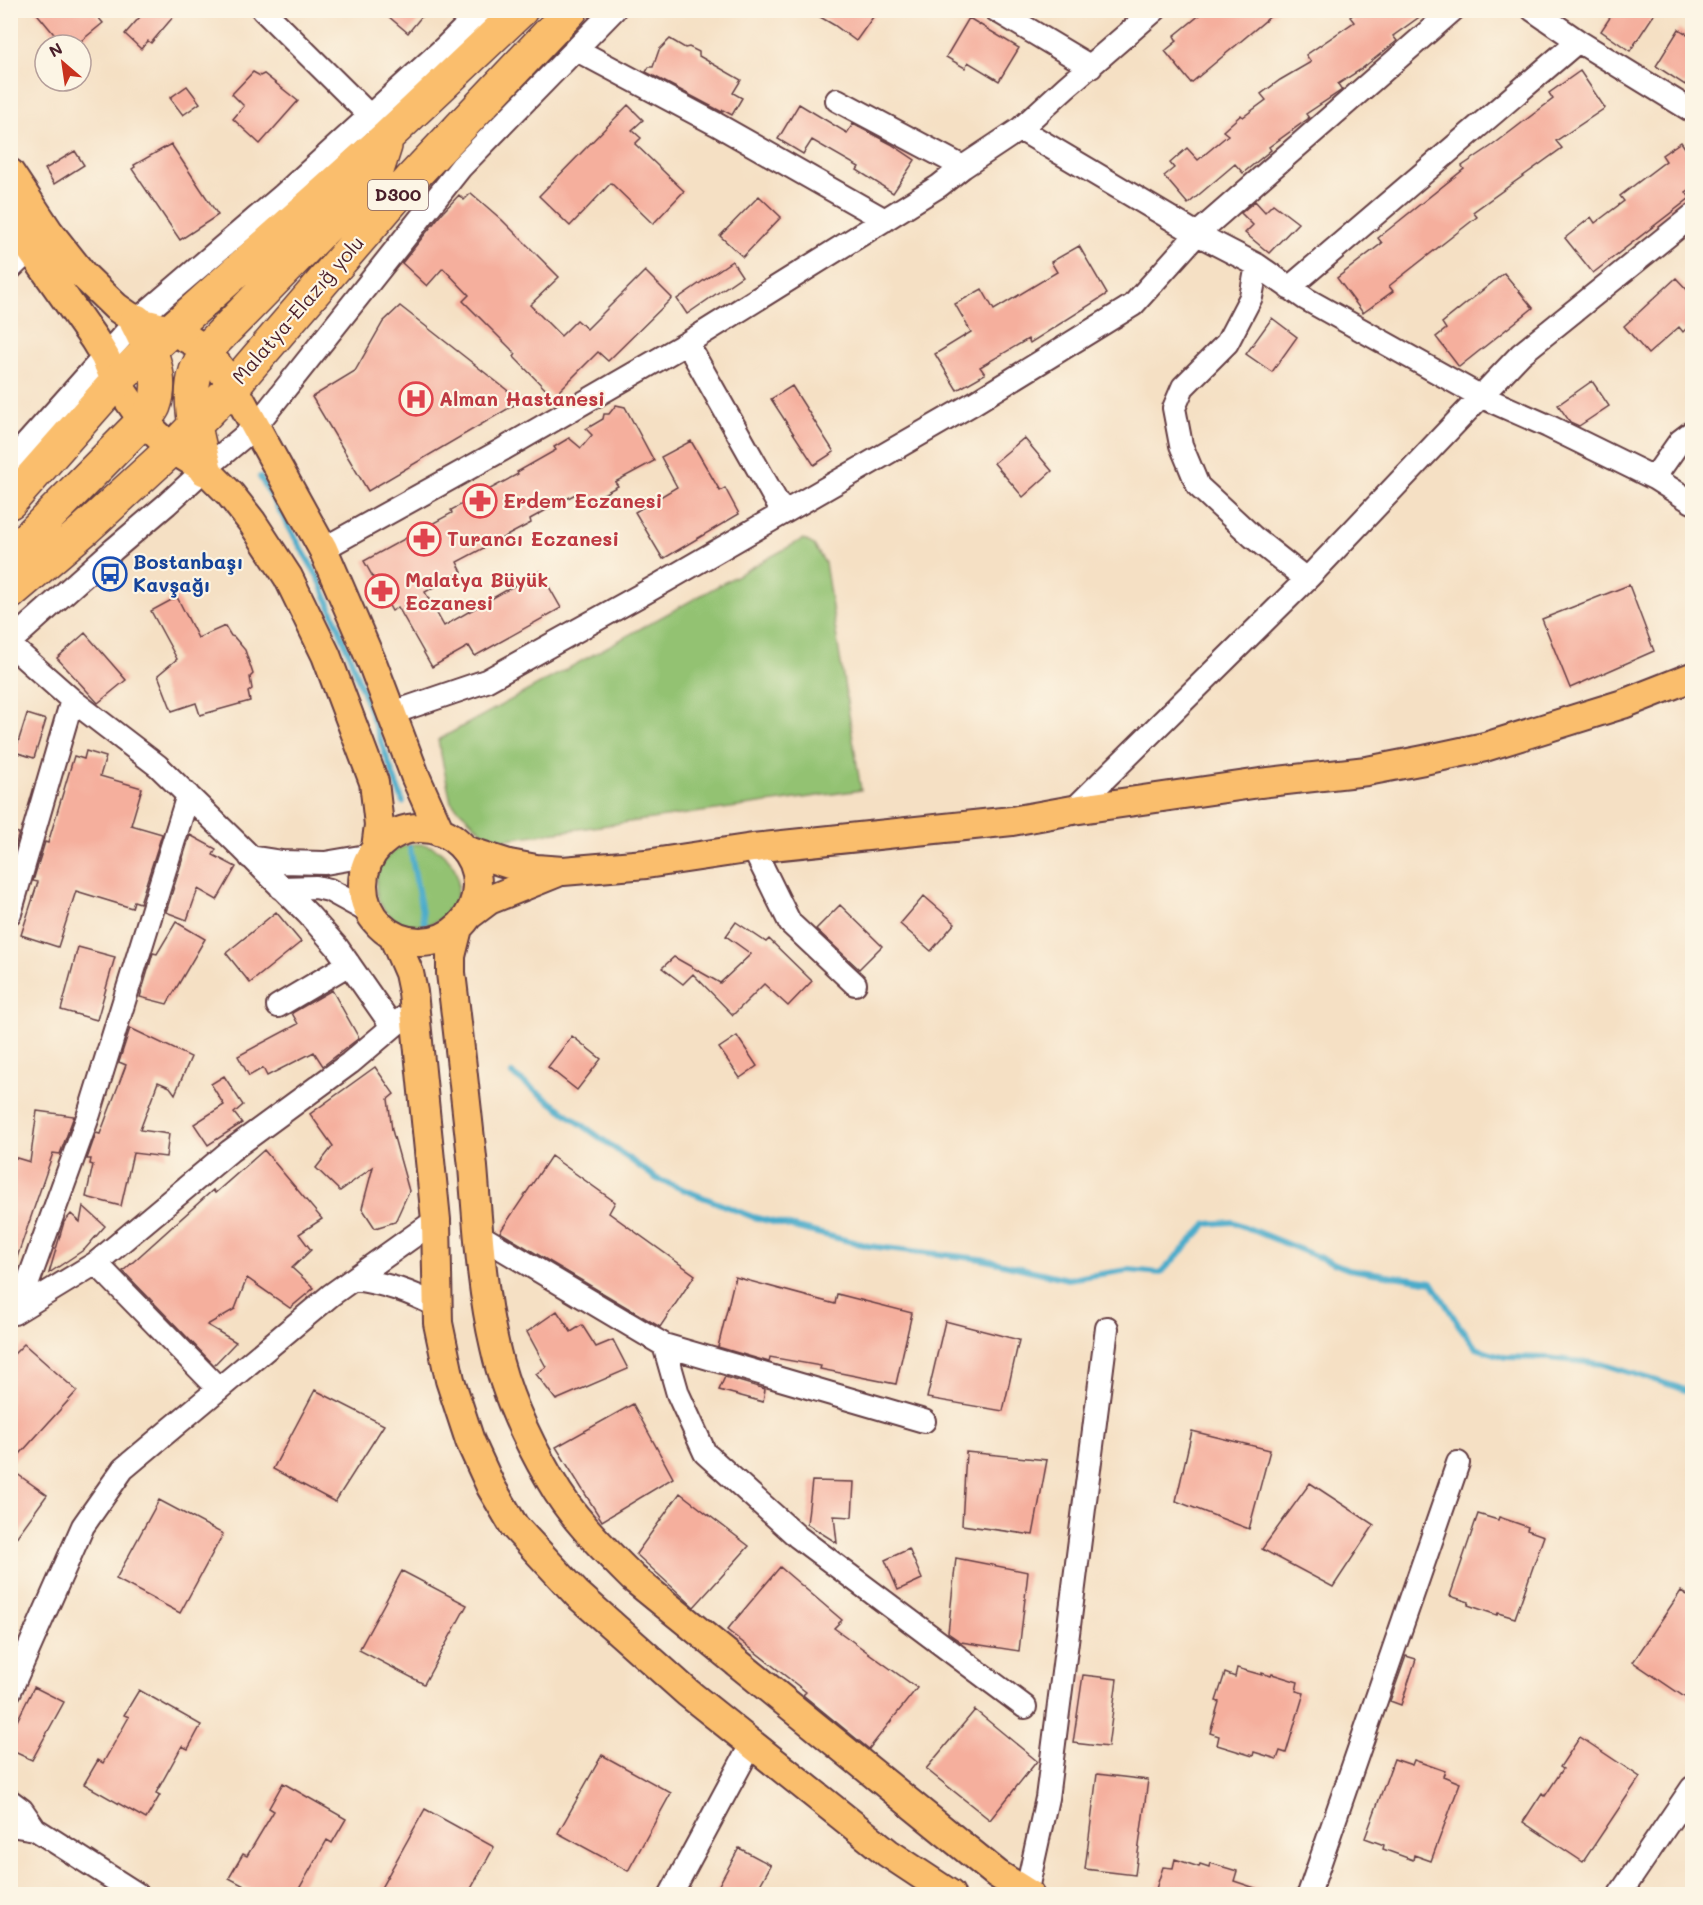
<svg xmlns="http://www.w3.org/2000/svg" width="1703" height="1905" viewBox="0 0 1703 1905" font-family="Mali,sans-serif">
	<rect width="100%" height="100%" fill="#fcf5e5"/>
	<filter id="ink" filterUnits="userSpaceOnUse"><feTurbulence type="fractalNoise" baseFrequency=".0167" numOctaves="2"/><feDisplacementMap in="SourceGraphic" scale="12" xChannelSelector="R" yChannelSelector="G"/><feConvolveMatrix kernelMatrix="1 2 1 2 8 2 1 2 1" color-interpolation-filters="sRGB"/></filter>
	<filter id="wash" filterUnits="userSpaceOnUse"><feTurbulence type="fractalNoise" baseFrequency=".008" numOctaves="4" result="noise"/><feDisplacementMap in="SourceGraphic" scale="24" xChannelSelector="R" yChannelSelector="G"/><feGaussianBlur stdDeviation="1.35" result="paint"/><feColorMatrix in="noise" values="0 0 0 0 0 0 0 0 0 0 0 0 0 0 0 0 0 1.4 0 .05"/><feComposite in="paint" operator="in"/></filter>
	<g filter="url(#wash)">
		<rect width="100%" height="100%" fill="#f5e0c4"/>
		<path fill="#93c272" stroke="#6e704e" stroke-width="1.5" d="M803 539 814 545 825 563 861 790 492 841 451 802 438 740Z
			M376 885a41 41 0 1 1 82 0a41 41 0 1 1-82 0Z"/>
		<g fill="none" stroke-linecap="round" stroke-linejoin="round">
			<path stroke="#4bacca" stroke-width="6" d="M260 477 319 579 348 651 403 802
				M410 848 424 923
				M512 1074 657 1179 753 1217 869 1246 981 1259 1068 1279 1128 1270 1161 1273 1207 1224 1233 1222 1348 1269 1432 1282 1458 1324 1476 1348 1505 1357 1548 1358 1602 1364 1677 1387 1692 1393"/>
		</g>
		<g id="blocks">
			<path fill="#f5af9d" d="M34 10H92L103 23 76 45H63Z
				M146 10H179L151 43 148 41 141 49 125 34Z
				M381 10H427L408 33Z
				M808 10H878L856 41 834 25Z
				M1206 10H1278L1191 83 1165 51 1177 41 1174 36Z
				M1359 10H1429L1393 36 1397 41 1360 70 1338 84 1342 90 1306 114 1309 118 1269 147 1271 150 1243 173 1235 164 1188 204 1164 176 1174 168 1170 163 1187 148 1198 160 1228 135 1223 131 1241 115 1243 117 1266 100 1261 94 1280 80 1311 62 1306 55 1354 22 1350 17Z
				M1615 10H1657L1630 51 1601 31Z
				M969 18 1019 48 999 81 968 62 965 68 946 57Z
				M1679 29 1692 37V73L1685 85 1656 66Z
				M670 39 685 48 689 47 699 52V56L741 80 733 93 742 98 732 115 723 110 722 112 646 72 649 67H653L659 50Z
				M1580 71 1605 108 1556 141 1562 148 1473 212 1477 217 1389 286 1393 291 1363 313 1337 278 1382 243 1378 238 1464 169 1462 166 1493 145 1553 99 1549 93Z
				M253 72 260 76 264 74 298 101 260 144 233 119 244 106 232 94Z
				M187 86 200 103 183 115 170 98Z
				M799 104 847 133 853 124 891 144 915 160 893 193 857 170 859 167 812 140 803 154 778 139Z
				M628 105 643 120 632 130 641 138 635 144 684 191 653 224 611 183 570 226 539 196Z
				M1681 142 1692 158V188L1686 192 1690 198 1593 273 1565 238 1591 217 1595 223 1624 201 1620 196 1666 161 1662 155Z
				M171 144 218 215 180 240 132 169 135 167 134 165Z
				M75 151 84 165 54 184 45 169Z
				M471 193 502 220 559 277 530 305 561 336 577 320 587 329 645 271 672 298 608 361 598 352 553 397 514 357 516 354 463 301 469 295 443 268 427 286 402 263 442 213 459 195 464 200Z
				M759 196 781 217 743 257 720 236Z
				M1255 201 1265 212 1273 204 1298 223 1269 253 1245 233 1253 225 1241 213Z
				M1079 246 1107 294 1030 343 1028 339 980 367 985 374 957 390 935 354 971 332 955 304 982 289 994 310 1057 272 1051 262Z
				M732 261 742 276 687 314 677 299Z
				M1504 273 1533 308 1459 367 1436 337 1446 329 1442 323Z
				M1676 278 1692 295V323L1683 332 1679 327 1648 354 1624 326Z
				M400 306 521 401 368 491 312 397 355 371 383 322Z
				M1272 318 1297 337 1272 372 1246 354Z
				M1592 381 1609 406 1579 426 1570 422 1558 405Z
				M792 386 834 452 814 465 771 399Z
				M616 405 625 407 654 461 615 482 618 486 585 504 579 492 530 519 531 523 457 562 462 572 425 592 444 626 540 571 561 608 475 656 469 646 432 667 398 607 392 611 364 561 452 513 451 510 518 474 517 472 556 450 554 447 569 438 581 448 592 435 586 429 603 419 604 414H609Z
				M1024 438 1052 471 1023 497 994 463Z
				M691 441 720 491 725 488 739 514 663 559 635 512 677 487 661 457Z
				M1629 585 1654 651 1570 688 1542 619Z
				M177 597 198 638 225 626 231 636 234 637 245 650 253 674 250 677 252 689 248 692 250 701 200 715 196 703 172 711 158 675 177 659 151 611Z
				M85 633 126 680 98 703 57 658Z
				M27 714 46 720 34 758 15 752Z
				M86 751 106 757 100 776 142 788 131 825 162 834 140 903 134 901 132 908 76 891 58 947 21 935 38 882 33 881 45 842 48 843 74 756 84 759Z
				M10 831 19 833 10 863Z
				M190 835 216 849 213 855 236 867 217 900 198 889 187 920 166 912Z
				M924 896 955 923 931 951 900 924Z
				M840 905 882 946 859 969 816 929Z
				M276 912 301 942 250 983 226 953Z
				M176 922 205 939 167 1004 140 997 153 953 157 954Z
				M736 922 766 942 769 939 812 981 788 1006 764 984 733 1015 693 974 683 984 662 968 674 957 720 983 751 954 726 936Z
				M78 947 115 957 97 1020 61 1010Z
				M332 990 359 1038 323 1066 314 1052 267 1076 263 1068 249 1076 238 1056 298 1024 292 1013Z
				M130 1028 191 1057 175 1094 170 1087 158 1082 140 1130 169 1134 166 1157 133 1153 121 1206 86 1197 93 1165 90 1164 91 1159H87L96 1133 100 1134 126 1065 119 1062Z
				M572 1036 601 1059 577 1090 548 1067Z
				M737 1036 757 1066 740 1078 719 1048Z
				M375 1067 394 1094 388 1099 392 1130 409 1191 395 1222 375 1228 362 1208 373 1167 340 1191 316 1168 333 1146 310 1114Z
				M224 1076 243 1105 234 1113 242 1123 208 1145 194 1124 224 1105 211 1084Z
				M37 1111 74 1116 60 1154 53 1153 13 1269H10V1156L30 1162Z
				M264 1150 322 1219 299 1234 311 1250 292 1268 314 1288 290 1308 247 1278 235 1309 207 1325 236 1342 214 1365 123 1271 213 1190 215 1193Z
				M551 1156 615 1202 609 1213 695 1275 660 1327 500 1232Z
				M83 1206 105 1226 85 1249 49 1273 64 1222 71 1214 80 1222Z
				M735 1277 835 1304 837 1294 912 1313 896 1384 820 1369 821 1366 770 1357 769 1362 718 1347Z
				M557 1311 571 1332 582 1325 596 1347 613 1340 628 1369 556 1400 536 1374 546 1367 527 1332Z
				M945 1321 1019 1340 1003 1411 927 1398Z
				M24 1344 77 1391 10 1465V1358Z
				M725 1377 765 1389 763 1402 719 1390Z
				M315 1390 384 1425 335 1502 273 1469Z
				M633 1404 673 1478 602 1521 556 1447Z
				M1192 1431 1270 1450 1249 1529 1176 1501Z
				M966 1452 1047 1460 1033 1535 962 1525Z
				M10 1469 47 1495 10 1546Z
				M812 1481 854 1482 852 1517 834 1516 837 1543 807 1524Z
				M1310 1483 1374 1525 1333 1587 1262 1549Z
				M680 1493 749 1546 694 1607 636 1554Z
				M159 1500 223 1534 180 1613 116 1579Z
				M1478 1514 1498 1520 1499 1517 1528 1527 1527 1530 1544 1536 1515 1618 1498 1613 1497 1615 1468 1605 1469 1602 1450 1596Z
				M909 1549 922 1579 898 1590 885 1560Z
				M956 1558 1028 1572 1019 1651 961 1642 948 1633Z
				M780 1567 842 1620 834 1628 917 1688 869 1749 803 1695 806 1692 727 1630Z
				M402 1571 467 1605 424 1684 359 1650Z
				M1681 1591 1692 1598V1702L1633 1662Z
				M1406 1656 1416 1659 1401 1705 1390 1701Z
				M1237 1668 1262 1675V1673L1271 1676 1272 1674 1298 1682 1296 1691 1304 1693 1286 1753 1280 1751 1277 1759 1254 1752 1253 1756 1217 1745 1219 1736 1210 1733 1219 1702 1216 1701 1225 1673 1235 1677Z
				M1083 1675 1117 1679 1108 1747 1073 1743Z
				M34 1687 64 1702 32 1760 10 1750V1735Z
				M139 1690 201 1725 188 1749 182 1746 156 1793 160 1795 146 1819 84 1784 98 1760 103 1763 129 1717 124 1715Z
				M975 1710 1037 1761 990 1820 926 1769Z
				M1580 1737 1640 1777 1583 1862 1523 1822 1542 1793 1545 1796 1563 1769 1560 1767Z
				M602 1755 671 1793 628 1871 558 1833Z
				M1394 1759 1412 1765 1414 1760 1445 1771 1443 1776 1460 1783 1431 1861 1414 1855 1413 1860 1383 1849 1384 1845 1365 1838Z
				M1097 1774 1148 1780 1135 1875 1085 1869Z
				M283 1783 346 1819 332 1843 327 1840 296 1894H259L229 1878 243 1854 247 1856 274 1811 269 1808Z
				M425 1809 494 1847 468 1894H394L381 1888Z
				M739 1848 771 1865 755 1894H714Z
				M1175 1859 1199 1867 1200 1864 1209 1867 1210 1863 1237 1871 1234 1881 1267 1892 1266 1894H1165L1155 1892 1163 1867 1173 1868Z"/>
		</g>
	</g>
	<g filter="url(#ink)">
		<use href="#blocks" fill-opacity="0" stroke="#643c42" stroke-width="1.5"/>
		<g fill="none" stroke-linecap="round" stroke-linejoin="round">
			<defs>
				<path id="minor" d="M263 10 379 125
					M996 10 1091 67
					M1533 10 1578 41 1692 111
					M575 49 716 124 885 220
					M837 100 963 167
					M1020 129 1197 234 1257 265 1306 299 1480 396 1548 426 1654 478 1692 502
					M1257 265 1251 297 1227 343 1183 387 1174 408 1181 445 1198 486 1253 537 1306 579
					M10 269 41 239
					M1289 288 1578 41
					M687 343 783 513
					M10 462 136 321 283 195 446 46 482 10
					M1654 478 1680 441 1692 432
					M323 549 500 451 687 343 939 186 963 167 1020 129 1066 87 1155 10
					M10 642 113 550 167 504 205 469 254 428 461 167 614 10
					M10 645 72 700 158 766 243 849 308 914 337 947 392 1026
					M392 713 486 681 648 591 974 403 1133 305 1197 234 1453 10
					M1073 810 1309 577 1521 354 1692 216
					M753 848 790 923 855 984
					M250 857 282 862 325 863 372 855
					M281 888 316 887 329 890 369 912
					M10 913 72 700
					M278 1006 349 964
					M479 1235 664 1345 924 1421
					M96 1263 219 1389
					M354 1279C386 1284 409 1291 437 1306
					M18 1310 89 1114 188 795
					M14 1313 96 1263 230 1151 350 1063 403 1018
					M664 1345 678 1394 705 1453 798 1537 1025 1707
					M10 1691 83 1526 123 1469 331 1295 436 1220
					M10 1801 22 1810 35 1829 10 1825
					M35 1829 137 1894
					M671 1894 751 1745
					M1026 1894 1047 1798 1107 1328
					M1309 1894 1458 1463
					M1620 1894 1692 1788"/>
				<path id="major" d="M10 173 49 232 83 275 116 307 136 321 171 330 192 341 206 350 233 386 323 549 373 665 416 778 440 832
					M10 220 94 339 105 357 116 382 143 421 172 449 205 469 230 494 252 522 288 577 326 655 374 782 379 825 376 848
					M363 885a57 57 0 1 1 114 0a57 57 0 1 1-114 0Z
					M465 850 509 864 536 869 563 871 646 864 753 848 1012 821 1073 810 1260 783 1367 771 1424 760 1485 747 1623 704 1692 677
					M469 915 489 900 556 873
					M458 928 451 956V973C459 1038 466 1102 473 1167 478 1227 481 1288 495 1347 505 1393 527 1440 551 1481 572 1518 603 1548 633 1578L997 1874 1029 1894
					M393 936 409 973 413 992 436 1220 438 1323 450 1380 470 1441 491 1487 514 1526 577 1594 688 1693 888 1853 950 1894"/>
				<path id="highway" d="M205 469C198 440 186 400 196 371 199 364 203 357 206 350L375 177 385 146
					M10 502 116 382 140 358 388 136 521 10
					M10 556 143 421C147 416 152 411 154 406 165 376 149 347 136 321
					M10 593 84 530 172 449 233 386 412 178 571 10"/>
			</defs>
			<use href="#minor" stroke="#643c42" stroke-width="26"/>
			<use href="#major" stroke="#643c42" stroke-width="32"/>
			<use href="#highway" stroke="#643c42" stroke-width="36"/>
			<use href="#minor" stroke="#fff" stroke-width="22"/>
			<use href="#major" stroke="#fabe6d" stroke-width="28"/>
			<use href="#highway" stroke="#fabe6d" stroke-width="33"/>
		</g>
	</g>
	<defs>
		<symbol id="hospital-ring" viewBox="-11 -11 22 22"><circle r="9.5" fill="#fcf5e5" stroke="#e0444e" stroke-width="1.5"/><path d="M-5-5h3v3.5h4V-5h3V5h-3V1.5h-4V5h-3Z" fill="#e0444e"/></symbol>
		<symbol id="pharmacy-ring" viewBox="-11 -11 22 22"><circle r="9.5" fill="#fcf5e5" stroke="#e0444e" stroke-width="1.5"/><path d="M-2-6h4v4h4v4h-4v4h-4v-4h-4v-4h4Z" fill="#e0444e"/></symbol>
		<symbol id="bus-ring" viewBox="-11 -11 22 22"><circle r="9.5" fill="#fcf5e5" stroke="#1a4fb4" stroke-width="1.5"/><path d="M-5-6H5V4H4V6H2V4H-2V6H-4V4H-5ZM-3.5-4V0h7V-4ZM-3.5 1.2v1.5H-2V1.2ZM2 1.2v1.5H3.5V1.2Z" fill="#1a4fb4"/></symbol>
	</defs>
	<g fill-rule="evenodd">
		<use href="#hospital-ring" x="397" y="380" width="38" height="38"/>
		<use href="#pharmacy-ring" x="461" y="482" width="38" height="38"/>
		<use href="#pharmacy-ring" x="405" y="520" width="38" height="38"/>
		<use href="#bus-ring" x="91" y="555" width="38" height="38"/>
		<use href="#pharmacy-ring" x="363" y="572" width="38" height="38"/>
	</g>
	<g text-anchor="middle" stroke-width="4.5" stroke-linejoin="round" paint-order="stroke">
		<rect fill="#fcf5e5" stroke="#7f5f63" stroke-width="1.5" x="368" y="180" width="60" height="30" rx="4.5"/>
		<g font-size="18" font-weight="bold" fill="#4a1f2b">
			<text x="398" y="201">D300</text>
		</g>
		<g font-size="20" fill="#4a1f2b" stroke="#fcf5e5">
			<text transform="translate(298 310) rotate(-49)" y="7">Malatya-Elazığ yolu</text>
		</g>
		<g font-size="20" font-weight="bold" fill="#be3a42" stroke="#fcf5e5" text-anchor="start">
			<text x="439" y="406">Alman Hastanesi</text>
			<text x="503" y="508">Erdem Eczanesi</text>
			<text x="447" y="546">Turancı Eczanesi</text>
			<text x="405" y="587">Malatya Büyük<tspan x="405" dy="23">Eczanesi</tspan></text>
		</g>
		<g font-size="20" font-weight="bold" fill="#164399" stroke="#fcf5e5" text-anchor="start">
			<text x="133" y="569">Bostanbaşı<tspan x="133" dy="23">Kavşağı</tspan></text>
		</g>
	</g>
	<rect width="1703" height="1905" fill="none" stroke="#fcf5e5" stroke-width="36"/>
	<g transform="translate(63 63) rotate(331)"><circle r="28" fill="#fcf5e5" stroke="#b59f9b" stroke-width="1.5"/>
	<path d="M0-4.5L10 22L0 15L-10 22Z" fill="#c8321e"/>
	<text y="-9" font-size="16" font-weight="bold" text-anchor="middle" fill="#4a1f2b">N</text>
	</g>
</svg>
